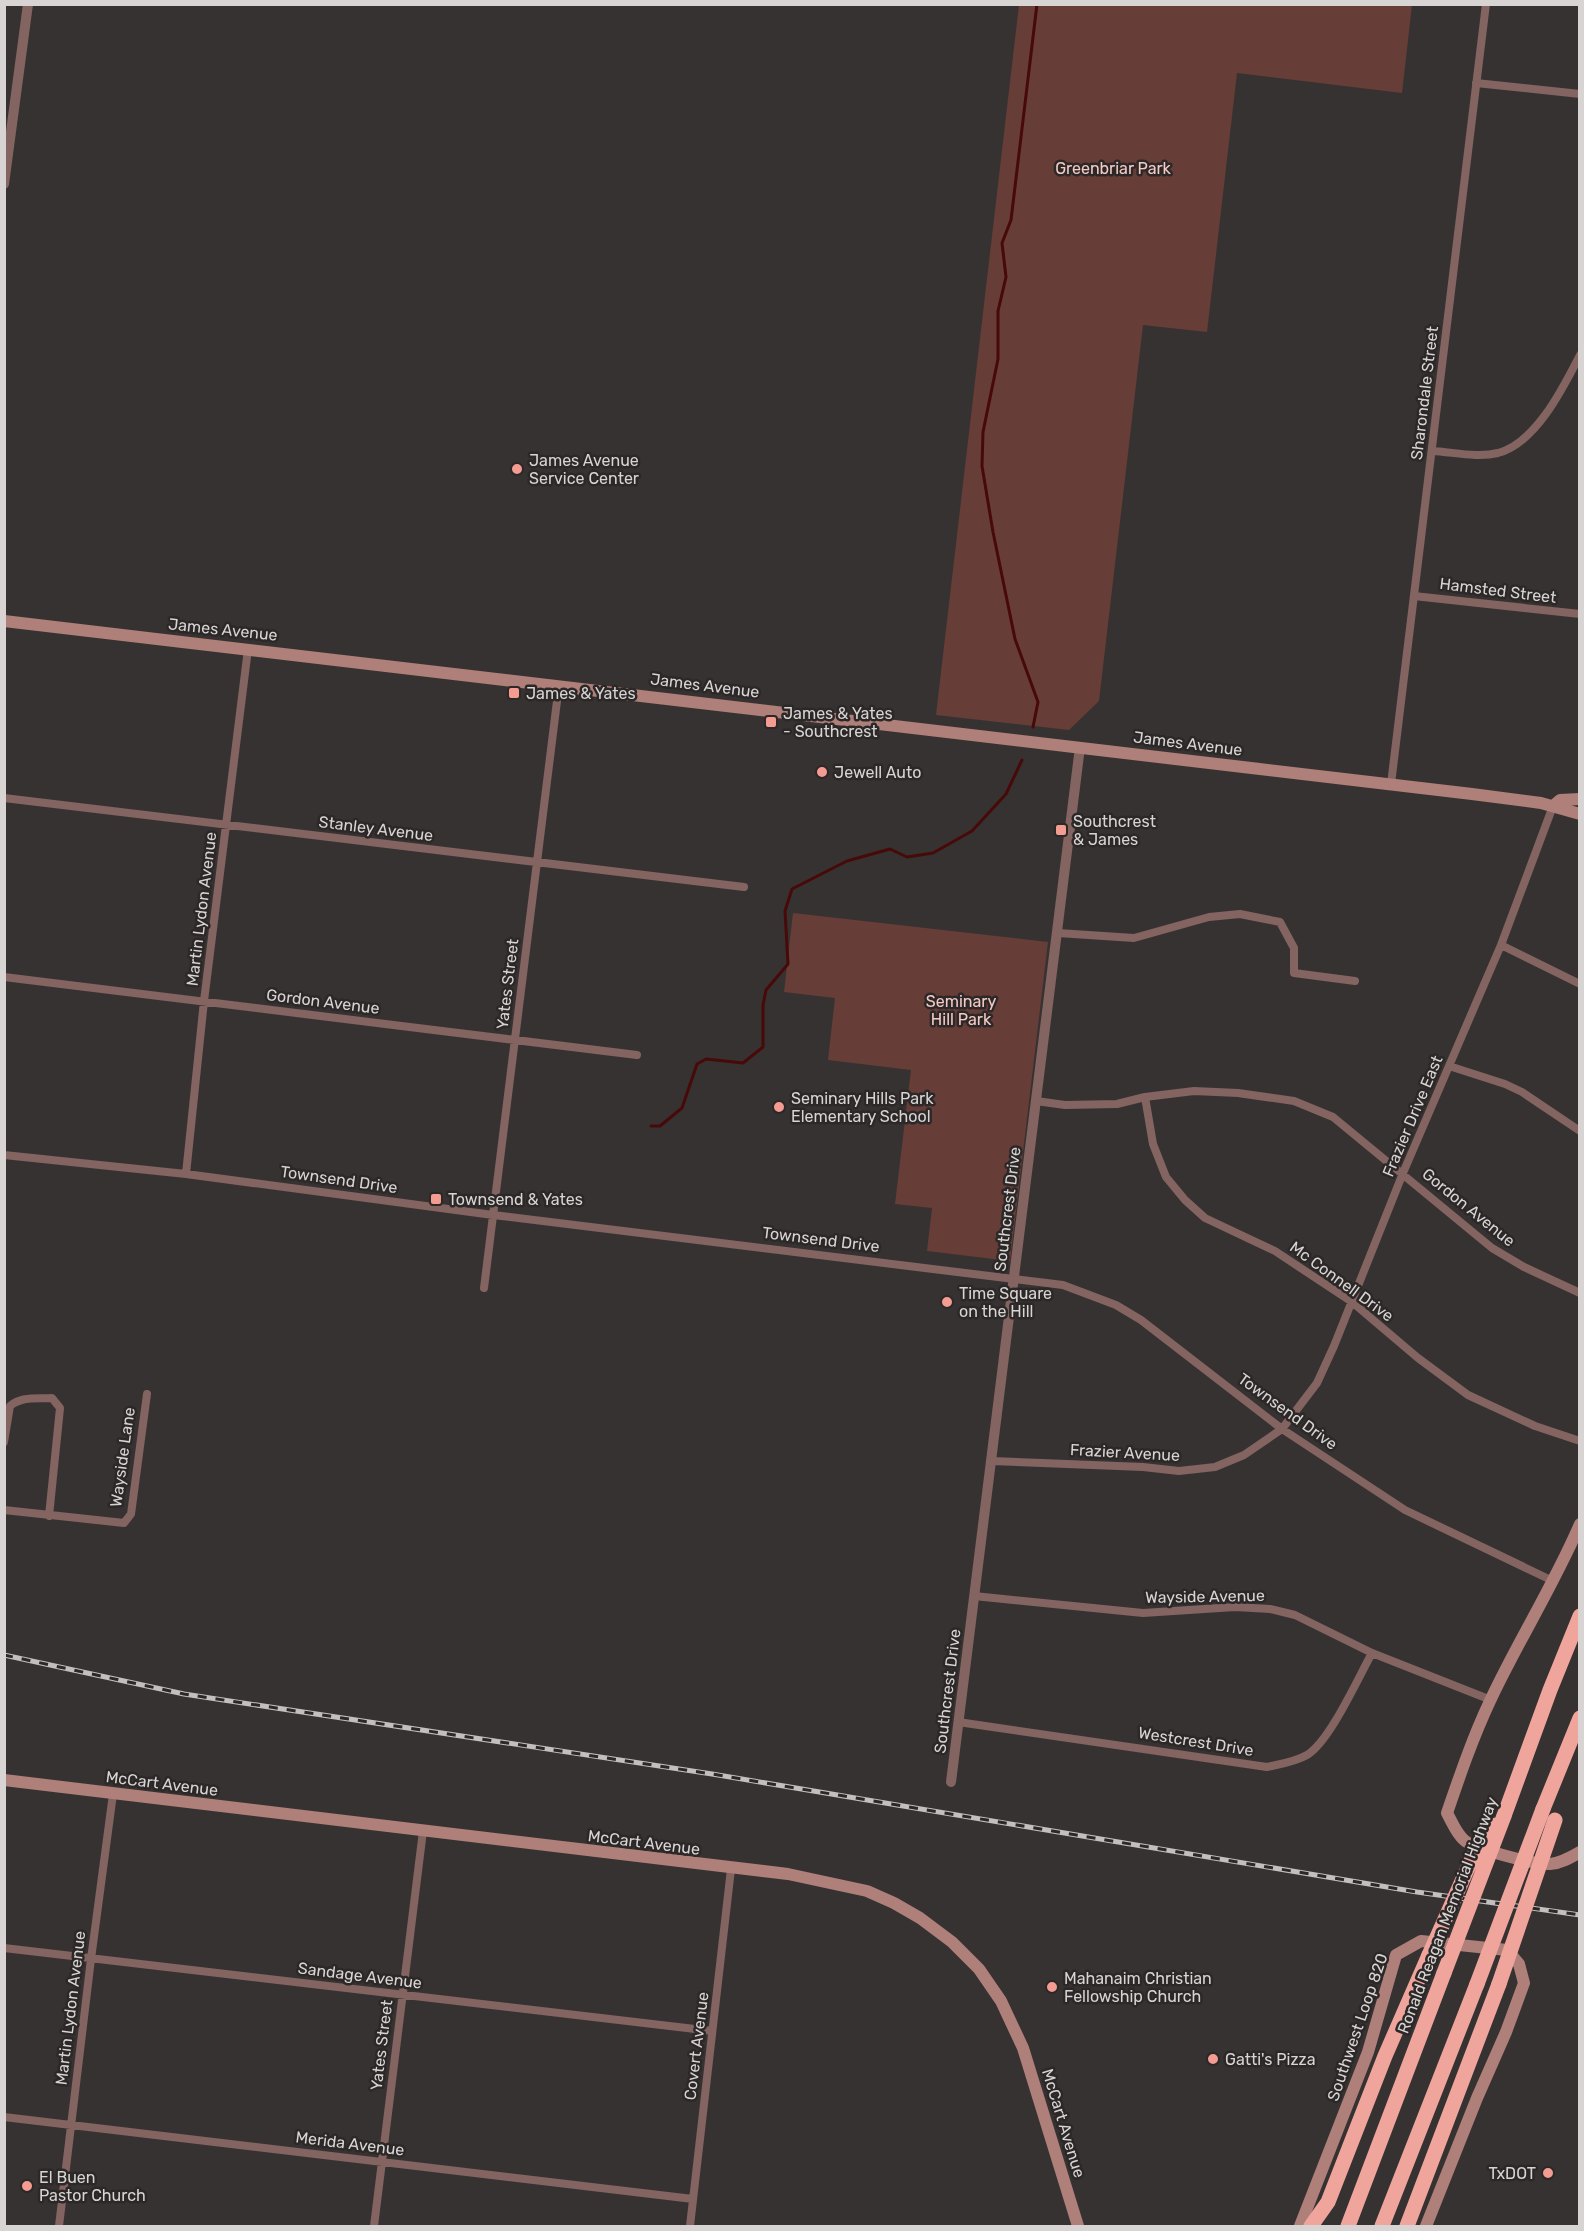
<svg xmlns="http://www.w3.org/2000/svg" width="1584" height="2231" viewBox="0 0 1584 2231" font-family="Rubik,sans-serif">
	<rect width="100%" height="100%" fill="#373232"/>
	<path fill="#673d38" d="M1019 5H1412L1402 93 1237 73 1207 332 1143 325 1099 701 1069 730 936 715Z
		M793 913 1048 942 1010 1261 927 1251 932 1208 895 1204 911 1070 828 1060 835 998 784 992Z"/>
	<g fill="none" stroke-linecap="round" stroke-linejoin="round">
		<path stroke="#470a09" stroke-width="3" d="M1033 727 1038 702 1015 639 993 532 982 466 983 432 998 359V311L1006 277 1002 243 1011 220 1037 4
			M651 1126H660L682 1108 697 1064 706 1059 743 1063 763 1047V1005L766 990 788 964 785 911 792 889 847 861 890 849 907 857 933 853 972 831 1006 794 1022 760"/>
		<path stroke="#836460" stroke-width="8" d="M1476 83 1580 94
			M1432 451C1453 452 1477 458 1498 453 1536 443 1563 388 1580 355
			M1414 596 1580 614
			M1391 784 1486 4
			M4 798 744 887
			M1058 933 1134 938 1209 917 1240 914 1280 922 1294 948V973L1355 981
			M1501 945 1580 984
			M4 977 637 1055
			M1449 1066 1505 1084 1522 1092 1580 1131
			M1145 1097 1153 1144 1166 1177 1185 1200 1205 1218 1275 1251 1352 1302 1418 1358 1468 1395 1535 1426 1580 1441
			M1036 1101 1065 1105 1117 1104 1145 1097 1194 1091 1238 1093 1294 1101 1333 1117 1492 1248 1524 1267 1580 1293
			M4 1155 186 1174 493 1215 1063 1285 1116 1305 1141 1320 1282 1429 1405 1510 1553 1581
			M186 1174 204 1001 248 649
			M484 1288 559 685
			M4 1442 10 1406C22 1396 36 1399 52 1398L60 1408 49 1516
			M991 1461 1143 1467 1179 1471 1215 1467 1244 1455 1282 1429 1317 1383 1334 1346 1403 1173 1501 945 1553 806
			M4 1510 124 1523 131 1514 147 1394
			M974 1596 1143 1613 1235 1607 1270 1609 1295 1615 1372 1653 1491 1700
			M958 1722 1267 1767C1280 1764 1295 1762 1307 1755 1330 1741 1358 1678 1372 1653
			M4 1948 712 2031
			M4 2117 693 2199
			M59 2226 91 1959 113 1794
			M374 2226 423 1831
			M690 2226 731 1869"/>
		<path stroke="#836460" stroke-width="10" d="M4 184 28 4
			M951 1782 1080 747"/>
		<path stroke="#af7f79" stroke-width="12" d="M4 621 1472 794 1541 803 1580 814
			M1553 806 1560 800 1580 799
			M1580 1524C1554 1585 1518 1641 1490 1701 1473 1737 1460 1775 1447 1813 1452 1822 1456 1833 1464 1840 1474 1849 1536 1865 1550 1864 1561 1863 1570 1858 1580 1852
			M4 1780 788 1874 867 1891 894 1903 920 1918 952 1942 979 1969 1001 2001 1023 2048 1078 2226
			M1300 2226 1368 2052 1396 1955 1421 1941 1507 1950 1519 1964 1524 1983 1506 2032 1477 2098 1426 2226"/>
		<path stroke="#f0a59c" stroke-width="15" d="M1543 1809 1580 1718
			M1504 1816 1550 1690 1580 1616
			M1311 2226 1328 2202 1385 2056 1429 1955
			M1348 2226 1444 1973
			M1382 2226 1477 1984
			M1407 2226 1499 1984"/>
		<defs>
			<path id="rail" d="M4 1655 184 1694 712 1774 1417 1892 1580 1915"/>
		</defs>
		<use href="#rail" stroke="#c2bfbe" stroke-width="5"/>
		<use href="#rail" stroke="#2d2828" stroke-width="3" stroke-dasharray="9" stroke-linecap="butt"/>
		<path stroke="#f0a59c" stroke-width="15" d="M1429 1955 1475 1852 1496 1825
			M1444 1973 1504 1816
			M1477 1984 1543 1809
			M1499 1984 1555 1820"/>
	</g>
	<g fill="#f59c92" stroke="#2d2828" stroke-width="2">
		<circle cx="517" cy="469" r="6"/>
		<rect x="508" y="687" width="12" height="12" rx="3"/>
		<rect x="765" y="716" width="12" height="12" rx="3"/>
		<circle cx="822" cy="772" r="6"/>
		<rect x="1055" y="824" width="12" height="12" rx="3"/>
		<circle cx="779" cy="1107" r="6"/>
		<rect x="430" y="1193" width="12" height="12" rx="3"/>
		<circle cx="947" cy="1302" r="6"/>
		<circle cx="1052" cy="1987" r="6"/>
		<circle cx="1213" cy="2059" r="6"/>
		<circle cx="1548" cy="2173" r="6"/>
		<circle cx="27" cy="2186" r="6"/>
	</g>
	<g text-anchor="middle" stroke-width="5" stroke-linejoin="round" paint-order="stroke">
		<g font-size="16" fill="#f4cac5" stroke="#2d2828">
			<text x="1113" y="174">Greenbriar Park</text>
			<text x="961" y="1007">Seminary<tspan x="961" dy="18">Hill Park</tspan></text>
		</g>
		<g font-size="16" fill="#d7d4d3" stroke="#2d2828">
			<text transform="translate(1424 393) rotate(-83)" y="6">Sharondale Street</text>
			<text transform="translate(1498 590) rotate(7)" y="6">Hamsted Street</text>
			<text transform="translate(223 629) rotate(6)" y="6">James Avenue</text>
			<text transform="translate(705 685) rotate(7)" y="6">James Avenue</text>
			<text transform="translate(1188 743) rotate(7)" y="6">James Avenue</text>
			<text transform="translate(376 828) rotate(7)" y="6">Stanley Avenue</text>
			<text transform="translate(201 909) rotate(-83)" y="6">Martin Lydon Avenue</text>
			<text transform="translate(507 984) rotate(-83)" y="6">Yates Street</text>
			<text transform="translate(323 1001) rotate(7)" y="6">Gordon Avenue</text>
			<text transform="translate(1412 1116) rotate(-67)" y="6">Frazier Drive East</text>
			<text transform="translate(339 1179) rotate(8)" y="6">Townsend Drive</text>
			<text transform="translate(1469 1207) rotate(39)" y="6">Gordon Avenue</text>
			<text transform="translate(1007 1209) rotate(-83)" y="6">Southcrest Drive</text>
			<text transform="translate(821 1239) rotate(7)" y="6">Townsend Drive</text>
			<text transform="translate(1342 1281) rotate(36)" y="6">Mc Connell Drive</text>
			<text transform="translate(1288 1411) rotate(36)" y="6">Townsend Drive</text>
			<text transform="translate(1125 1452) rotate(3)" y="6">Frazier Avenue</text>
			<text transform="translate(122 1457) rotate(-82)" y="6">Wayside Lane</text>
			<text transform="translate(1205 1596) rotate(-1)" y="6">Wayside Avenue</text>
			<text transform="translate(947 1691) rotate(-83)" y="6">Southcrest Drive</text>
			<text transform="translate(1196 1741) rotate(9)" y="6">Westcrest Drive</text>
			<text transform="translate(162 1783) rotate(7)" y="6">McCart Avenue</text>
			<text transform="translate(644 1842) rotate(7)" y="6">McCart Avenue</text>
			<text transform="translate(1447 1915) rotate(-69)" y="6">Ronald Reagan Memorial Highway</text>
			<text transform="translate(360 1975) rotate(7)" y="6">Sandage Avenue</text>
			<text transform="translate(70 2008) rotate(-83)" y="6">Martin Lydon Avenue</text>
			<text transform="translate(1357 2027) rotate(-71)" y="6">Southwest Loop 820</text>
			<text transform="translate(381 2045) rotate(-83)" y="6">Yates Street</text>
			<text transform="translate(696 2046) rotate(-83)" y="6">Covert Avenue</text>
			<text transform="translate(1064 2123) rotate(73)" y="6">McCart Avenue</text>
			<text transform="translate(350 2143) rotate(7)" y="6">Merida Avenue</text>
		</g>
		<g font-size="16" fill="#d7d4d3" stroke="#2d2828" text-anchor="start">
			<text x="529" y="466">James Avenue<tspan x="529" dy="18">Service Center</tspan></text>
			<text x="526" y="699">James &amp; Yates</text>
			<text x="783" y="719">James &amp; Yates<tspan x="783" dy="18">- Southcrest</tspan></text>
			<text x="834" y="778">Jewell Auto</text>
			<text x="1073" y="827">Southcrest<tspan x="1073" dy="18">&amp; James</tspan></text>
			<text x="791" y="1104">Seminary Hills Park<tspan x="791" dy="18">Elementary School</tspan></text>
			<text x="448" y="1205">Townsend &amp; Yates</text>
			<text x="959" y="1299">Time Square<tspan x="959" dy="18">on the Hill</tspan></text>
			<text x="1064" y="1984">Mahanaim Christian<tspan x="1064" dy="18">Fellowship Church</tspan></text>
			<text x="1225" y="2065">Gatti's Pizza</text>
			<text x="1536" y="2179" text-anchor="end">TxDOT</text>
			<text x="39" y="2183">El Buen<tspan x="39" dy="18">Pastor Church</tspan></text>
		</g>
	</g>
	<rect width="1584" height="2231" fill="none" stroke="#d7d4d3" stroke-width="12"/>
</svg>
